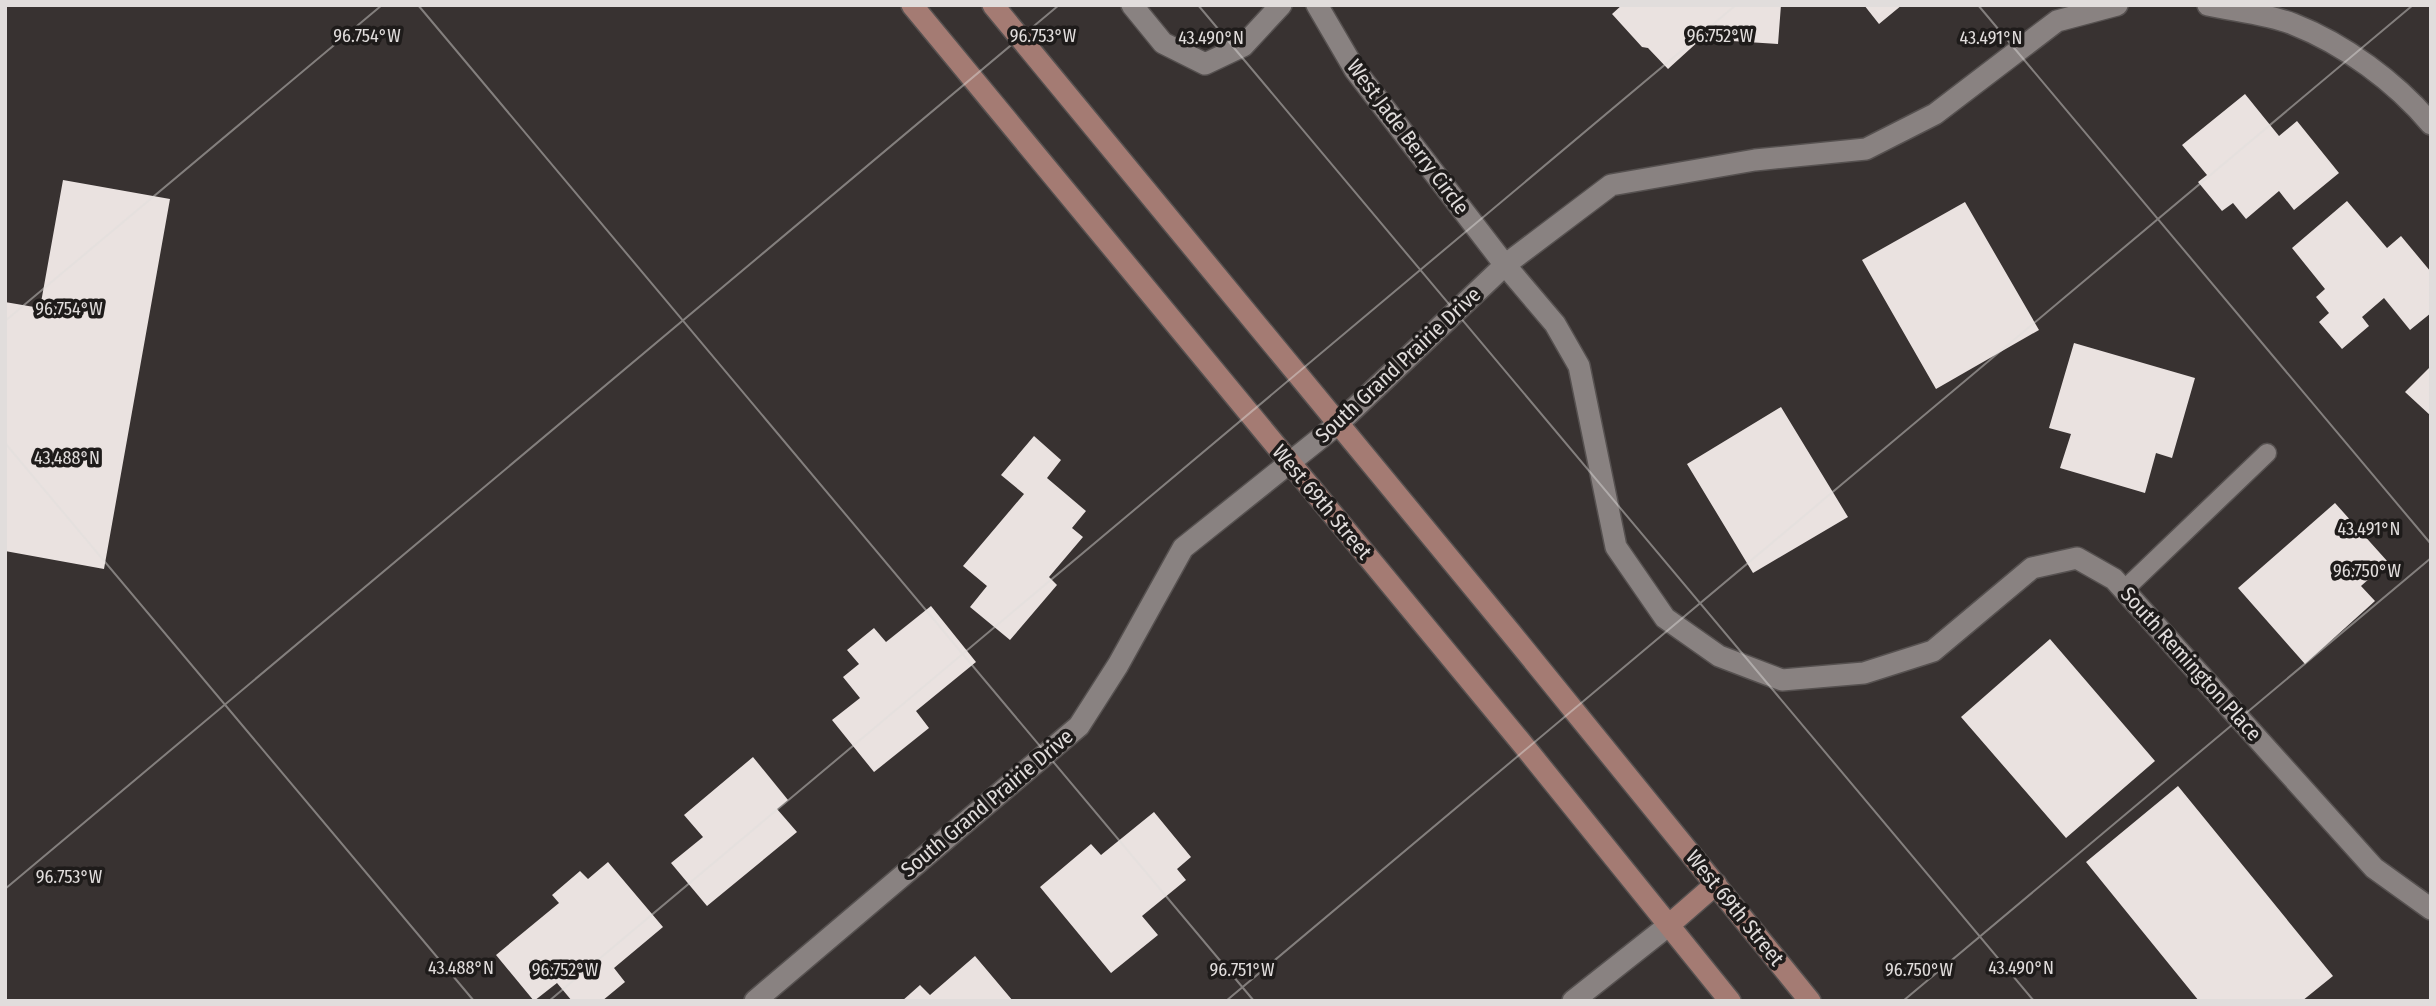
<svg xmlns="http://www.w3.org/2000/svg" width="2436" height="1006" viewBox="0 0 2436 1006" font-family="'Fira Sans Condensed',sans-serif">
	<rect width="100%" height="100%" fill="#383231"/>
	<path fill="#eae2e0" d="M1622 5H1781L1778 44 1701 39 1668 69 1648 48 1642 47 1612 14Z
		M1864 5H1902L1879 24Z
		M2245 94 2279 136 2297 121 2339 173 2294 210 2279 191 2246 219 2233 203 2222 211 2198 182 2207 175 2182 145Z
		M63 180 170 199 104 569 5 551V302L40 308Z
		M2347 201 2387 248 2401 236 2431 272V313L2410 330 2384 298 2362 317 2369 326 2342 349 2319 322 2329 313 2316 297 2325 289 2292 248Z
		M1965 202 2039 330 1936 389 1862 260Z
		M2074 343 2195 378 2172 458 2156 453 2145 493 2060 468 2071 434 2049 428Z
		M2431 366V416L2405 392Z
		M1781 407 1848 517 1753 573 1687 464Z
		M1034 436 1061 460 1047 478 1086 511 1072 528 1083 537 1049 577 1057 585 1010 640 970 607 987 586 963 566 1024 494 1001 475Z
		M2335 503 2388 562 2361 586 2375 601 2305 664 2238 588Z
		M931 606 976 662 916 711 929 728 874 772 832 720 860 698 843 677 859 664 847 650 874 628 886 642Z
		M2050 639 2155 761 2066 838 1961 717Z
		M753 757 788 800 777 809 797 832 707 906 671 863 703 837 684 815Z
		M2178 786 2333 976 2302 1001H2199L2086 862Z
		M1154 812 1191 857 1177 869 1186 880 1142 916 1158 935 1111 973 1040 887 1091 844 1101 855Z
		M608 862 663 927 614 968 625 982 602 1001H572L557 983 534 1001 496 955 559 903 552 895 580 871 588 879Z
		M975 956 1013 1001H902L920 985 930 995Z"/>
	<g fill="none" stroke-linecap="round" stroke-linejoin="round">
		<defs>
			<path id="service" d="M2124 590 2267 453"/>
			<path id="minor" d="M1132 5 1163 43 1205 64 1243 46 1281 5
				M1317 5 1355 70 1505 265 1555 324 1579 366 1616 547 1665 618 1719 656 1782 680 1864 673 1933 651 2032 568 2077 558 2114 579 2374 868 2431 909
				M2208 5C2235 11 2268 14 2293 24 2344 44 2396 82 2431 124
				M755 1001 1079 726 1118 665 1183 548 1338 424 1505 265 1611 185 1755 160 1866 149 1935 114 2057 21 2117 5
				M1573 1001 1669 925"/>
			<path id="secondary" d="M912 5 1520 741 1730 1001
				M993 5 1511 633 1810 1001
				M1669 925 1716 884"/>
		</defs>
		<use href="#service" stroke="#565150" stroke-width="21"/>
		<use href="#minor" stroke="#565150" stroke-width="24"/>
		<use href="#secondary" stroke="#565150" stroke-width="24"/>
		<use href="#service" stroke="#898281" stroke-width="18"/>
		<use href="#minor" stroke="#898281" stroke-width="21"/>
		<use href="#secondary" stroke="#a47b73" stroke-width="21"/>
	</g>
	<path fill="none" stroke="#e1dddc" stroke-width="2" stroke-opacity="0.45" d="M418 5 1254 1001M1198 5 2034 1001M1978 5 2431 544M5 321 382 5M5 443 474 1001M5 889 1059 5M549 1001 1736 5M1226 1001 2413 5M1903 1001 2431 558"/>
	<g text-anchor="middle" stroke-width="7" stroke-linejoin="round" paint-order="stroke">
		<g font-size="21" fill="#e1dddc" stroke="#1e1b1a">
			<text transform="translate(1408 137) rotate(53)" y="7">West Jade Berry Circle</text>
			<text transform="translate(1398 365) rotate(-43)" y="7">South Grand Prairie Drive</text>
			<text transform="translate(1322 502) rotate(50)" y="7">West 69th Street</text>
			<text transform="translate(2191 664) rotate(48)" y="7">South Remington Place</text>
			<text transform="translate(987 803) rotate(-40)" y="7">South Grand Prairie Drive</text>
			<text transform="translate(1735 908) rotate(51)" y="7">West 69th Street</text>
		</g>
	</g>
	<g font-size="18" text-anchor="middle" fill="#e1dddc" stroke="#1e1b1a" stroke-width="7" stroke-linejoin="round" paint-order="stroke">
		<text x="367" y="42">96.754°W</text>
		<text x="1043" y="42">96.753°W</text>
		<text x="1720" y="42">96.752°W</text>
		<text x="1211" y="44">43.490°N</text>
		<text x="1991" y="44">43.491°N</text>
		<text x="69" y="315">96.754°W</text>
		<text x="67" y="464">43.488°N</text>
		<text x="2369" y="535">43.491°N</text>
		<text x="2367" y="577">96.750°W</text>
		<text x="69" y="883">96.753°W</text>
		<text x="461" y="974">43.488°N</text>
		<text x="2021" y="974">43.490°N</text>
		<text x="565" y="976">96.752°W</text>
		<text x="1242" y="976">96.751°W</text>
		<text x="1919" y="976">96.750°W</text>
	</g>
	<rect width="2436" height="1006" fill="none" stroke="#e1dddc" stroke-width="14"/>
</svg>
